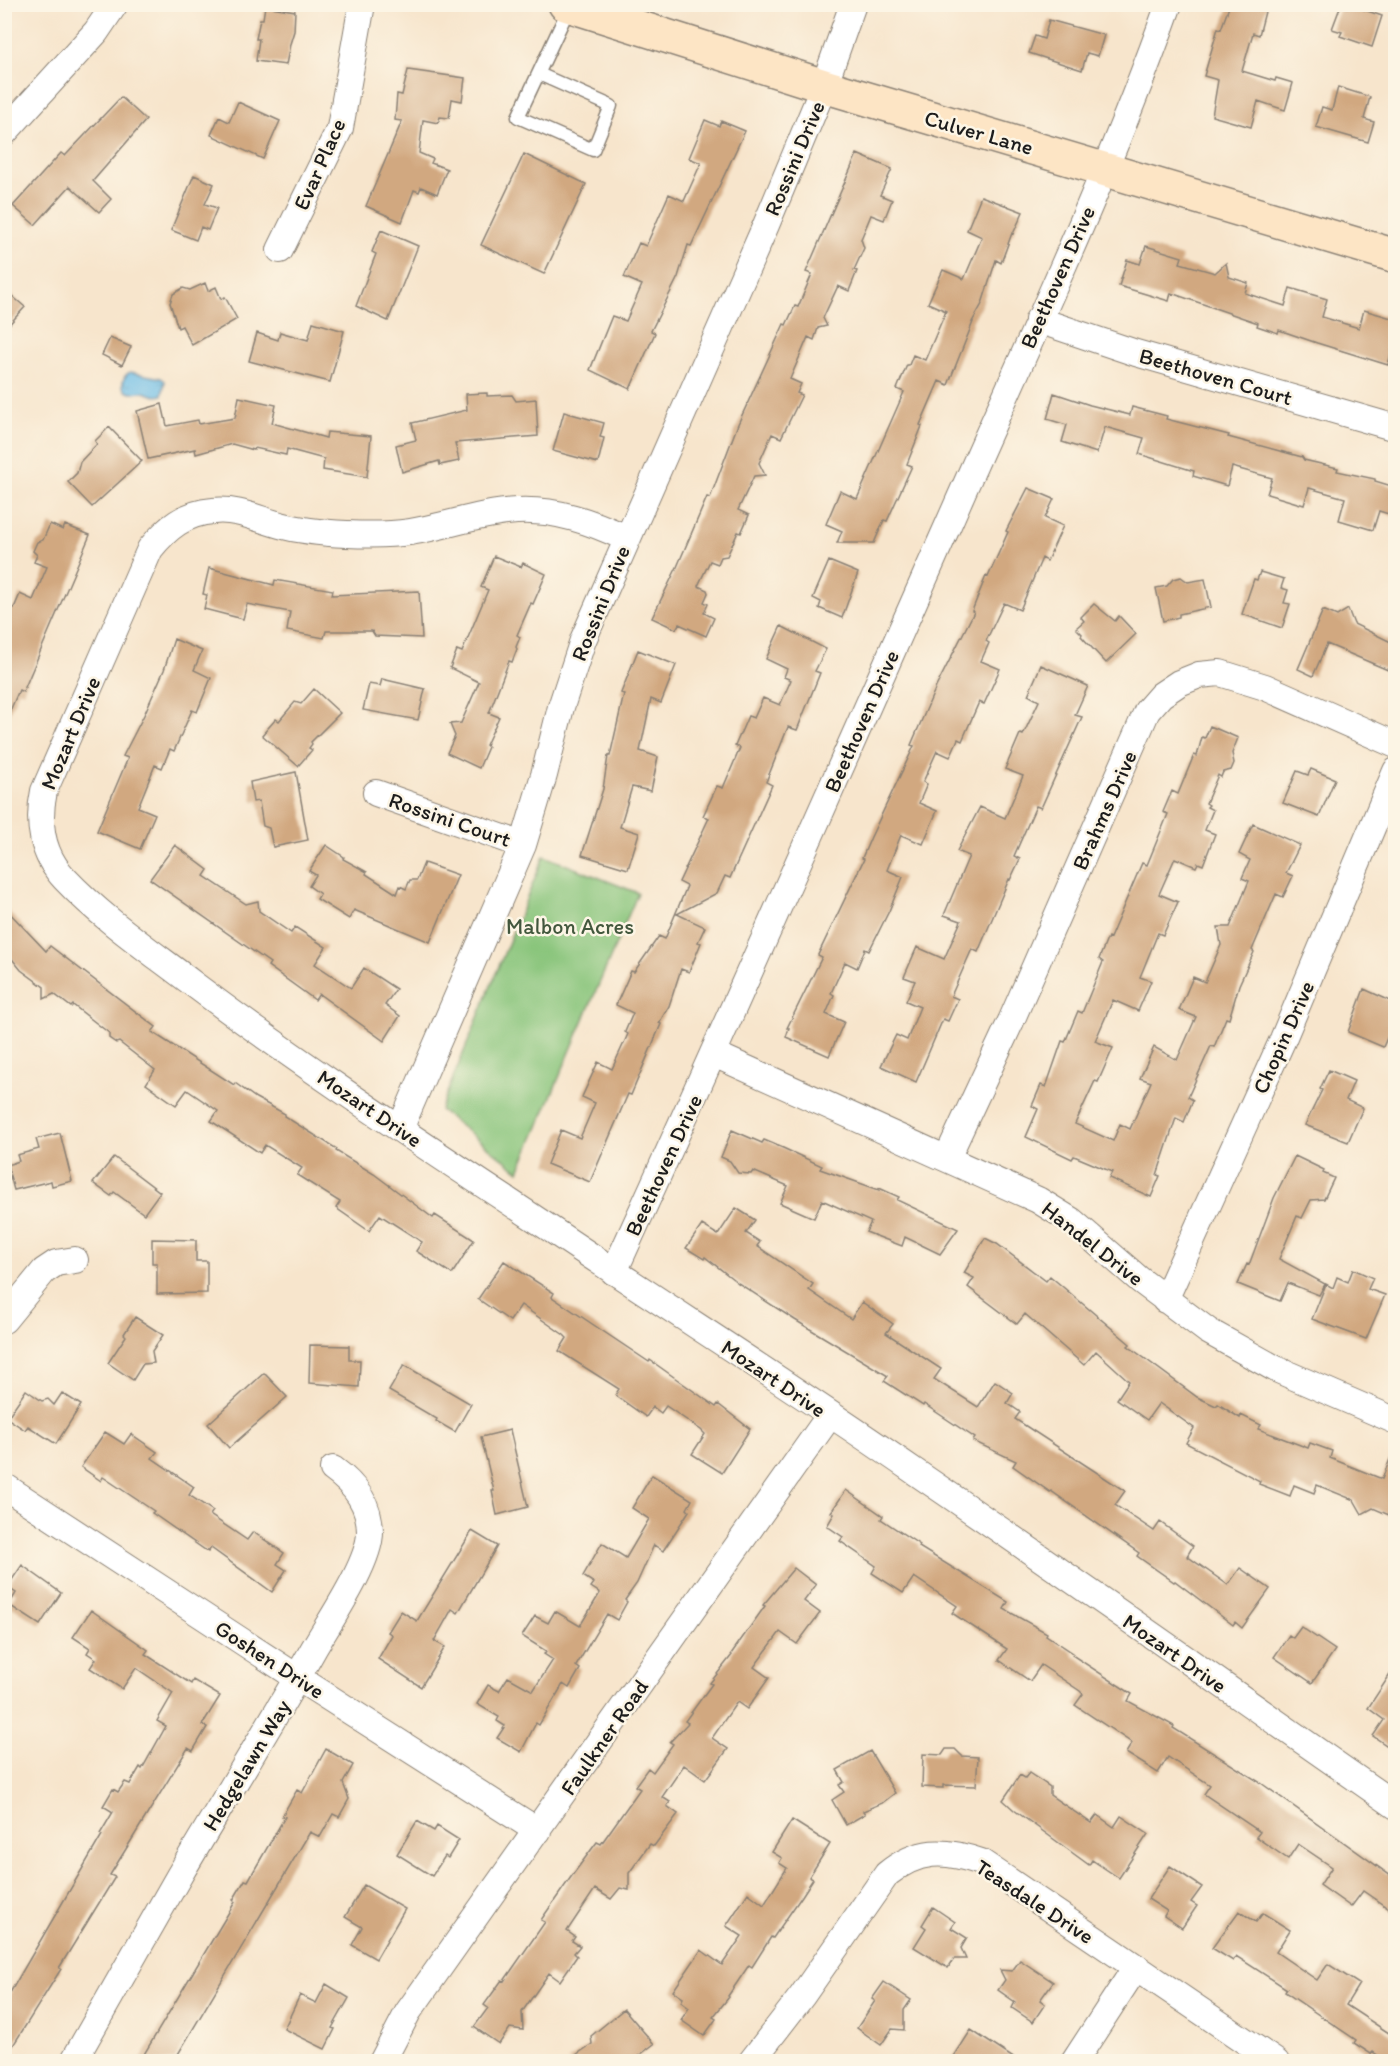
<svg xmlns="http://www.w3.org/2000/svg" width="1400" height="2066" viewBox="0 0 1400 2066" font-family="Itim,sans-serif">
	<defs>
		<pattern id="water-ripples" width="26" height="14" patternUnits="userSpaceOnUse" patternTransform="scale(1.5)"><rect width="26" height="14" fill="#6cbde8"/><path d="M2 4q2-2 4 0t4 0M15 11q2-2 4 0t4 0" fill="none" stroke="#5da2c6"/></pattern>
	</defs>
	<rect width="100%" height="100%" fill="#fcf5e5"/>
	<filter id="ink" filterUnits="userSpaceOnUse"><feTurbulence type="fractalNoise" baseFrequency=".0167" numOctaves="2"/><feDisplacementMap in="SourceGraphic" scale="12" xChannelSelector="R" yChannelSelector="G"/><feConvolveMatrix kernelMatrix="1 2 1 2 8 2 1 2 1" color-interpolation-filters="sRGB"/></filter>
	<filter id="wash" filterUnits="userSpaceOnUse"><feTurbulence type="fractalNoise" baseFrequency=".008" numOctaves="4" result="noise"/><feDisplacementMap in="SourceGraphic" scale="24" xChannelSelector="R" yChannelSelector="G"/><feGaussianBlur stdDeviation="1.35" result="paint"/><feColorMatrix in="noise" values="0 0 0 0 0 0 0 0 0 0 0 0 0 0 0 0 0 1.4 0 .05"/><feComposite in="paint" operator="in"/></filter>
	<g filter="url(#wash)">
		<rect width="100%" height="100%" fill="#f7e5cc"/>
		<path fill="#89c57b" stroke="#52704c" stroke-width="1.5" d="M544 856 638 893 519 1171 440 1110Z"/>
		<path fill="url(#water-ripples)" stroke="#446c82" stroke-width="1.5" d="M130 372 161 378 165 381 162 395C154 398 151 393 143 392 138 391 133 395 128 392 119 388 123 376 130 372Z"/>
		<g id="blocks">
			<path fill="#d1a880" d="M1230 4H1267L1259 35 1253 33 1242 71 1275 81 1276 78 1293 83 1285 110 1258 101 1251 127 1212 116 1218 80 1204 76 1218 28 1221 29Z
				M1341 5 1349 8 1350 5 1382 16 1372 47 1340 36 1342 32 1332 29Z
				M265 6 295 11 294 31 290 44 286 65 256 61 259 39H256L260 19H263Z
				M1049 20 1104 35 1098 56 1087 53 1082 70 1029 53 1035 36 1044 39Z
				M408 70 465 78 462 101 452 99 449 118 440 117 438 123 423 120 419 153 433 159 431 163 447 169 437 194 421 187 419 192 414 190 402 222 366 206 402 121 395 120 397 94 402 95Z
				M1338 87 1370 97 1364 119 1374 122 1368 142 1316 127 1322 107 1332 110Z
				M121 97 146 120 93 181 111 199 99 212 70 186 35 225 13 206 61 153 65 156Z
				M238 102 280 121 263 159 211 135 219 117 229 122Z
				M705 120 719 126 721 121 745 131 691 246 688 245 678 277 651 331 655 333 630 389 590 370 612 316 626 321 642 285 624 277 639 243 646 246 669 194 684 201 701 163 689 158Z
				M524 154 586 184 544 274 481 245Z
				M857 154 892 169 880 195 892 200 884 220 871 215 861 239 864 248 854 270 857 271 849 291 838 286 823 318 827 326 818 328 814 340 808 337 790 379 801 384 797 393 802 395 781 438 772 434 759 463 765 475 754 476 738 510 749 515 741 533 738 532 727 556 721 557 718 564 710 561 698 586 707 590 708 593 704 602 708 604 704 613 714 618 706 636 679 624 676 629 652 618 677 567 707 497 710 498 738 424 784 324 786 325 795 306 798 307 812 274 806 272Z
				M194 175 214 184 205 204 217 208 208 230 201 227 196 240 171 230Z
				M981 196 1023 212 1013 234 1012 233 1001 263 996 260 982 304 972 322H973L948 385 939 381 920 425 922 426 907 464 912 466 887 521 884 520 874 543H837L842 531 826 524 840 491 857 499 904 392 897 389 907 365H909L913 355 925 360 946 311 928 303 943 270 964 279 982 237 967 230Z
				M381 230 418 246 388 321 356 306 376 254 372 252Z
				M1146 246 1182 257 1180 263 1215 273 1226 263 1229 277 1248 283 1245 293 1285 306 1290 288 1327 299 1322 317 1359 328 1364 310 1395 319V338L1388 365 1317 343 1279 330 1278 333 1257 326 1258 323 1171 293 1169 301 1119 286 1127 260 1140 264Z
				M205 283 208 291 216 287 221 299 225 297 237 319 192 345 182 326 178 328 170 303 173 294 183 288 190 290Z
				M4 289 25 307 4 330Z
				M313 322 344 331 330 382 249 361 257 333 278 340 280 332 308 340Z
				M110 338 131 347 122 365 102 355Z
				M487 393V396L512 395 516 401 536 399 538 436 455 443 459 461 440 465 439 461 402 472 396 445 416 440 412 423 467 410 466 394Z
				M1054 393 1090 405 1130 415 1132 407 1167 416 1166 419 1229 435 1228 437 1302 457 1304 460 1338 468 1337 471 1375 479V481L1395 487V516L1379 511 1373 530 1339 520 1345 498 1309 488 1304 505 1267 494 1272 478 1232 467 1227 486 1193 476 1194 471 1139 454 1144 438 1105 427 1097 453 1062 442 1067 425 1047 419Z
				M239 397 276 405 272 423 326 438 327 432 371 436 367 477 323 470 324 459 287 449 286 455 255 448 254 450 232 444 196 454 195 449 148 459 137 411 162 404 167 426 198 420 199 424 235 418Z
				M564 412 604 423 600 437 604 438 598 463 553 451Z
				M109 427 142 461 92 507 68 482 77 473 80 462 97 444 95 441Z
				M1028 488 1054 499 1045 518 1063 526 1047 561 1042 558 1020 610 1004 603 986 641 989 643 981 661 1000 669 984 704 979 702 962 741 958 739 950 757 937 751 923 782 927 784 919 803 937 811 923 844 901 835 887 870 903 877 889 911 869 951 865 949 857 968 845 962 831 993 834 995 826 1014 844 1022 829 1056 786 1037 789 1028H787L822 957 818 955 864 859 862 858 871 837 914 746 911 745 936 687 974 612 972 611 986 576 988 577 1008 532 1006 531Z
				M50 524 63 530 65 525 90 535 23 692 19 690 4 725V620L10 607 14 608 20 594 33 600 47 567 34 562 37 555 33 551 37 542 43 540Z
				M494 556 521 567 523 563 546 574 533 604 531 603 517 635 520 637 516 647 517 649 512 662 509 661 489 713 499 717 486 745 488 747 479 768 447 753 455 736 450 724 461 723 479 682 450 668 457 650 462 652 488 590 481 587Z
				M829 561 858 573 842 618 819 608 821 602 813 598Z
				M209 568 274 585 275 580 333 590 332 595 419 591 422 638 375 636 372 631H326L324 638 287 631 290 612 247 604 243 619 204 609 207 595 203 594Z
				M1260 572 1284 579 1281 588 1288 590 1284 603 1290 604 1282 628 1242 614 1254 579 1257 580Z
				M1181 577 1188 582 1205 579 1211 607 1179 614V617L1163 621 1156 588 1167 586 1173 579Z
				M1094 604 1115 621 1119 616 1136 634 1106 663 1081 636 1082 634 1076 628 1084 621 1081 617Z
				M1348 609 1354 624 1395 644V673L1327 644 1313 676 1298 669 1323 610 1337 616Z
				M781 626 826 649 815 671 820 673 797 730 788 727 766 782 772 785 730 878 725 876 717 893 677 914 705 927 698 942 701 943 689 972 681 969 669 1006 659 1023 661 1024 631 1095 628 1094 590 1182 547 1164 561 1130 580 1138 595 1103 582 1097 598 1062 612 1069 628 1034 625 1032 633 1013 616 1005 631 971 634 972 659 936 665 939 687 886 679 882 709 818 703 816 717 786 723 788 740 748 735 746 748 716 754 718 763 698 780 705 791 680 784 677 787 669 766 659Z
				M174 639 202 651 194 670 211 678 197 712 192 710 174 751 170 749 162 768 155 765 138 807 155 814 140 849 97 831 128 758 123 756 144 715 164 670Z
				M638 650 676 665 661 703 651 699 640 751 658 757 651 791 632 787 620 827 639 833 628 869 582 855 603 789 608 756H610L624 694 621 693Z
				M1041 665 1088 686 1075 715 1082 717 1041 808 1036 806 1014 856 1020 859 1010 880 1009 879 978 952 972 949 951 996 958 999 948 1021 943 1019 916 1082 881 1066 896 1035 907 1040 920 1007 906 1001 915 981 904 977 917 947 944 959 961 921 944 915 969 856 957 851 980 807 1005 818 1023 776 1005 769 1020 734 1023 735 1039 701 1028 695Z
				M382 679 425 689 418 720 363 710 369 684 380 686Z
				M314 689 340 713 311 742 312 744 309 748 312 750 298 766 262 735 276 719 279 721 295 702 301 704Z
				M1210 726 1238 738 1232 753 1234 763 1231 770 1223 772 1221 777 1218 775 1206 803 1209 805 1207 807 1213 810 1205 830 1215 834 1203 865 1198 863 1196 867 1175 858 1159 894 1178 902 1163 935 1158 933 1140 977 1151 981 1138 1011 1113 1000 1095 1041 1113 1048 1098 1082 1095 1081 1075 1124 1113 1141 1120 1124 1130 1129 1151 1082 1140 1078 1154 1047 1177 1060 1196 1017 1179 1010 1193 977 1205 982 1221 945 1218 927H1230L1249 881 1242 878 1250 860 1239 854 1253 824 1300 845 1286 873 1293 876 1283 897 1276 894 1252 950 1254 952 1239 985 1229 1019 1226 1018 1214 1047 1211 1046 1188 1097 1193 1100 1184 1122 1176 1118 1157 1175 1160 1176 1151 1197 1109 1178 1112 1172 1074 1156 1072 1159 1026 1137 1038 1109 1032 1106 1041 1085 1046 1087 1062 1041 1065 1042 1078 1011 1082 1013 1103 962 1099 959 1108 937 1110 938 1142 863 1147 865 1168 814 1163 812 1172 791 1178 794 1194 755 1197 756 1202 737 1205 738Z
				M1311 769 1335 779 1319 817 1283 803 1297 771 1308 775Z
				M296 772 308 840 273 847 269 828 263 826 259 801 253 802 250 782Z
				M175 845 208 870 204 876 246 904 258 901 259 911 291 933 295 927 326 947 315 964 351 988 364 968 396 989 385 1005 400 1016 384 1041 319 994 315 1000 268 966 270 963 150 879Z
				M326 845 344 857 343 859 367 872 366 874 397 894 400 886 406 889 410 880H417L424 863 458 875 430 942 354 910 349 919 317 899 320 894 309 886 316 875 309 871Z
				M4 907 46 951 50 946 156 1027 152 1032 234 1085 235 1083 256 1098 285 1114 284 1116 337 1149 336 1151 374 1174 433 1218 435 1215 474 1240 452 1274 416 1251 422 1242 380 1215 369 1231 336 1208 340 1202 297 1175 302 1168 265 1145 260 1153 211 1121 218 1111 187 1090 176 1105 146 1084 155 1070 119 1042 116 1043 109 1038V1033L73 1005 71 1007 54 994 44 999V987L21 970 4 949Z
				M1364 989 1395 1003V1029L1391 1039 1387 1038 1383 1047 1348 1032Z
				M1329 1070 1354 1081 1346 1100 1363 1108 1348 1142 1305 1125 1322 1090 1320 1089Z
				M732 1130 762 1143 764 1140 783 1148 822 1166 820 1169 879 1190V1188L899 1197 897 1200 958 1229 940 1254 905 1237 902 1246 866 1232 871 1222 822 1200 814 1218 780 1203 788 1186 753 1171 751 1174 738 1173 730 1161 721 1157Z
				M60 1133 72 1181 52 1186 51 1181 14 1190 7 1165 19 1161 17 1155 39 1149 36 1139Z
				M1295 1156 1324 1170 1323 1173 1334 1178 1324 1199 1311 1200 1302 1218 1297 1216 1279 1259 1325 1284 1319 1295 1288 1283 1280 1301 1238 1284 1247 1264 1249 1265 1274 1198Z
				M114 1157 160 1192 144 1214 114 1192 111 1196 93 1183Z
				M736 1208 755 1220 746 1233 760 1242 757 1246 813 1284 809 1290 851 1319 862 1302 893 1324 886 1333 941 1369 934 1379 978 1407 995 1381 1013 1393 1007 1403 1020 1412 1015 1419 1125 1491 1115 1505 1154 1531 1160 1522 1193 1546 1187 1556 1228 1585 1240 1568 1270 1589 1242 1628 1235 1622 1233 1625 1175 1581 1174 1582 1137 1556 1139 1553 1051 1491 1050 1492 1013 1466 1016 1461 973 1441 975 1438 924 1404 923 1406 884 1381 888 1376 795 1320 738 1283 705 1257 704 1259 686 1248 702 1225 718 1235Z
				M985 1238 997 1244 1046 1281 1050 1276 1130 1344 1128 1346 1197 1397 1216 1406 1218 1404 1240 1418 1241 1415 1261 1425 1258 1429 1308 1448 1310 1443 1332 1451 1330 1458 1382 1479 1395 1447V1500L1389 1515 1373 1508 1362 1514 1354 1500 1317 1485 1314 1493 1294 1485 1290 1496 1259 1484 1260 1481 1186 1443 1194 1428 1159 1403 1147 1420 1117 1399 1129 1381 1096 1351 1084 1365 1025 1314 1017 1324 968 1287 974 1278 964 1273Z
				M152 1239 196 1240V1261H207V1293L157 1294V1263H152Z
				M504 1261 554 1293 552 1297 649 1362 650 1360 716 1407 718 1404 750 1429 722 1473 692 1454 705 1434 701 1430 666 1406 661 1413 653 1407 646 1417 615 1395 619 1389 559 1351 567 1338 564 1335 521 1305 510 1321 478 1299Z
				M1353 1269 1373 1278 1368 1289 1385 1295 1366 1339 1312 1319 1326 1284 1333 1288 1337 1277 1348 1282Z
				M135 1317 163 1335 152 1351 154 1363 143 1364 133 1380 108 1363 126 1336 124 1334Z
				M310 1345 349 1346V1360H360L359 1387 309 1383Z
				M404 1365 471 1404 455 1432 436 1421 437 1419 389 1391Z
				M264 1373 287 1397 229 1448 208 1424Z
				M26 1390 42 1401 48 1399 54 1405 62 1393 81 1405 56 1444 28 1426 25 1430 7 1418Z
				M510 1430 528 1507 497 1515 492 1491H494L481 1437Z
				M105 1432 124 1444 131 1434 157 1452 152 1458 194 1487 189 1495 213 1511 210 1515 247 1540 253 1532 284 1553 277 1564 286 1570 272 1592 211 1548 208 1552 152 1513 154 1511 103 1477 101 1481 81 1467Z
				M652 1475 692 1500 687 1509 689 1511 663 1551 654 1545 637 1583 625 1600 627 1602 617 1620 607 1614 576 1666 580 1669 569 1688 563 1684 539 1725 536 1723 521 1752 497 1738 505 1726 497 1721 499 1717 477 1704 488 1685 499 1691 508 1677 533 1691 553 1660 544 1654 546 1651 522 1636 535 1616 548 1623 555 1611 580 1626 600 1593 591 1587 594 1583 583 1576 602 1543 626 1558 649 1519 632 1508Z
				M846 1490 883 1516 881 1519 920 1545 919 1547 1008 1602 1004 1609 1047 1633 1046 1635 1073 1653 1072 1655 1132 1694 1128 1701 1174 1726 1173 1728 1261 1783 1395 1879V1913L1363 1891 1351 1907 1320 1885 1332 1867 1298 1844 1288 1859 1256 1837 1260 1832 1204 1794 1210 1785 1168 1757 1158 1773 1126 1753 1132 1743 1075 1705 1083 1694 1080 1691 1041 1665 1030 1681 999 1660 1007 1649 952 1613 957 1606 914 1577 903 1593 872 1573 876 1566 840 1541 843 1537 827 1526 834 1514 831 1512Z
				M472 1531 497 1546 458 1613 452 1609 434 1641 445 1647 421 1687 378 1659 392 1635 388 1632 401 1611 417 1621Z
				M22 1565 61 1593 40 1625 9 1605 16 1593 7 1587Z
				M794 1568 816 1585 804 1601 820 1613 797 1644 780 1632 754 1667 769 1678 747 1709 737 1702 712 1738 728 1749 705 1780 684 1765 662 1797 670 1802 667 1806 678 1814 654 1846 650 1844 629 1873V1890L620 1888 611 1899 595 1889 567 1931 575 1937 572 1941 580 1946 574 1953 577 1956 560 1981 549 1973 522 2012 523 2030 510 2028 499 2044 474 2027 488 2008 484 2005 502 1980 504 1981 545 1922 541 1920 571 1877 597 1842 601 1844 640 1789 635 1786 648 1768 653 1772 673 1744 670 1742 688 1723 685 1721 712 1684 710 1683 732 1655 731 1654 765 1606 763 1605Z
				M91 1610 148 1650 145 1654 191 1684 193 1680 220 1696 202 1725 207 1727 193 1751 188 1748 110 1875 115 1877 59 1968 61 1969 4 2060V2003L102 1835 100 1834 113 1812 103 1806 113 1789 118 1792 125 1782 130 1784 140 1767 142 1769 166 1726 157 1721 173 1693 136 1668 122 1689 90 1668 96 1659 87 1653 90 1648 73 1637Z
				M1301 1627 1335 1650 1312 1683 1274 1657 1289 1635 1293 1638Z
				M1395 1667V1751L1373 1736 1384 1720 1368 1708Z
				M326 1749 353 1765 343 1783 349 1799 339 1817 333 1814 320 1837 310 1832 174 2061H140L235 1902 233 1900 245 1880 248 1881 285 1817 282 1816 297 1790 302 1793Z
				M946 1749H955L962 1756 978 1757 976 1786 943 1785V1788L922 1787 923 1754 942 1755Z
				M870 1751 895 1793 882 1803 863 1811 865 1814 846 1825 832 1800 844 1792 839 1785 844 1782 837 1770Z
				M1029 1773 1050 1787V1795L1091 1823 1097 1815 1114 1827 1121 1816 1148 1834 1119 1878 1092 1860 1089 1865 1014 1810 1003 1800 1020 1775 1025 1778Z
				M792 1820 830 1844 809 1877 813 1879 802 1896 773 1938 771 1937 752 1967 749 1965 728 1996 729 1997 713 2017 716 2019 704 2036 681 2020 689 2008 681 2002 683 1998 673 1991 701 1950 722 1965 742 1936 726 1926 748 1893 764 1905 787 1868 779 1863 782 1858 772 1852Z
				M417 1821 434 1831 437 1826 459 1840 448 1858 445 1856 432 1876 397 1854Z
				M1170 1866 1202 1887 1191 1902 1197 1906 1182 1928 1164 1916 1167 1911 1148 1899Z
				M364 1885 405 1909 376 1959 352 1945 362 1927 345 1917Z
				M933 1907 955 1922 951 1928 967 1938 961 1948 966 1959H954L948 1968 914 1947 926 1928 922 1925Z
				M1239 1911 1256 1922 1263 1913 1290 1930 1276 1952 1317 1980 1328 1964 1359 1984 1346 2005 1395 2037V2061H1386L1373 2052 1371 2054 1354 2043 1356 2040 1285 1992 1287 1989 1236 1956 1233 1961 1212 1948Z
				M1020 1960 1053 1982 1040 2000 1045 2004 1033 2022 1012 2008 1015 2002 998 1990 1005 1980 1000 1970 1012 1971Z
				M884 1982 911 2000 904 2010V2030L892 2029 881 2045 857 2028 875 2001 872 1999Z
				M326 1984 349 1998 332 2028 335 2029 325 2049 284 2029 300 1995 316 2003Z
				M624 2009 654 2044 632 2061H567L592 2044 591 2036Z
				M971 2030 1018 2061H951Z"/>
		</g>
	</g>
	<g filter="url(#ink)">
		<use href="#blocks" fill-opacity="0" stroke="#8a8074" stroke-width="1.5"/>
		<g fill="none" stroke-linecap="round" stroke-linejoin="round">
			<defs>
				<path id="lane" d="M539 74 611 106 593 150 518 117 569 8"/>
				<path id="street" d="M4 133 96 32 115 4
					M280 250 340 128 362 4
					M1038 320 1136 353 1396 428
					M626 538C592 522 556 509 517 511 480 513 447 526 410 532 390 535 368 535 347 534 325 533 301 531 280 525 258 519 236 508 213 511 185 513 167 528 150 549L44 791C37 823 42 855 65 879 103 919 149 950 192 983 309 1071 433 1151 555 1232 674 1312 796 1389 914 1471 1076 1581 1235 1694 1396 1806
					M376 793 523 845
					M714 1054 1038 1200 1072 1221 1140 1280 1208 1331 1276 1369 1396 1421
					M400 1129 523 845 544 775 561 707 583 640 766 225 824 86 853 4
					M947 1158 1011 1021 1147 711 1161 695 1179 683 1199 675 1220 673 1265 687 1396 745
					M614 1272C728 1023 838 773 949 523 1024 352 1106 181 1169 4
					M1165 1300 1283 1039 1396 771
					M4 1320 44 1271 56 1263 75 1260
					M4 1486 298 1678 538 1831
					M73 2062C109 2000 144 1938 179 1876 223 1801 270 1726 313 1650 329 1622 370 1563 370 1532 370 1504 355 1485 333 1469
					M382 2062 408 2012 830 1415
					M751 2062 802 1996 887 1874C918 1849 944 1849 981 1862L1276 2062
					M1074 2062 1136 1967"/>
				<path id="secondary" d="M565 4 824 86 1396 256"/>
			</defs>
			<use href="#lane" stroke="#8a8074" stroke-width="15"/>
			<use href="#street" stroke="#8a8074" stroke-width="28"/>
			<use href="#secondary" stroke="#8a8074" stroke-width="36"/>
			<use href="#lane" stroke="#fff" stroke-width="12"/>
			<use href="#street" stroke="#fff" stroke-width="26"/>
			<use href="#secondary" stroke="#fde5c5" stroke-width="33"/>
		</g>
	</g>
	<g text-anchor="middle" stroke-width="5" stroke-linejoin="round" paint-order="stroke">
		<g font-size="22" fill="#1c1c1c" stroke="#fcf5e5">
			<text transform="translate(979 132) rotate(16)" y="8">Culver Lane</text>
			<text transform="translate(794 158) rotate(-67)" y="8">Rossini Drive</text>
			<text transform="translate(319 164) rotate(-66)" y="8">Evar Place</text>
			<text transform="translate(1057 277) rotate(-66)" y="8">Beethoven Drive</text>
			<text transform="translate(1216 376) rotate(16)" y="8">Beethoven Court</text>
			<text transform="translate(600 603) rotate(-68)" y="8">Rossini Drive</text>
			<text transform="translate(861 721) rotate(-66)" y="8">Beethoven Drive</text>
			<text transform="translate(70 733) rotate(-67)" y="8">Mozart Drive</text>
			<text transform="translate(1104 810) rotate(-66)" y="8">Brahms Drive</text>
			<text transform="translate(450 819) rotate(19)" y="8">Rossini Court</text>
			<text transform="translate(1283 1037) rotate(-66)" y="8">Chopin Drive</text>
			<text transform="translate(370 1108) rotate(34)" y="8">Mozart Drive</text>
			<text transform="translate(663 1165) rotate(-65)" y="8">Beethoven Drive</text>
			<text transform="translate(1093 1243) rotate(38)" y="8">Handel Drive</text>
			<text transform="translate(774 1378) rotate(34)" y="8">Mozart Drive</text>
			<text transform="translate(1175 1653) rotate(35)" y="8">Mozart Drive</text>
			<text transform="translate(270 1659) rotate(33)" y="8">Goshen Drive</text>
			<text transform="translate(604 1737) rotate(-55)" y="8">Faulkner Road</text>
			<text transform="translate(246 1765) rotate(-59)" y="8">Hedgelawn Way</text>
			<text transform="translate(1035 1901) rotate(33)" y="8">Teasdale Drive</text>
		</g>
		<g font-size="22" fill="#42573d" stroke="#fcf5e5">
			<text x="570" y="934">Malbon Acres</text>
		</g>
	</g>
	<rect width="1400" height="2066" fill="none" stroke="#fcf5e5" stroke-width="24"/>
</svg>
